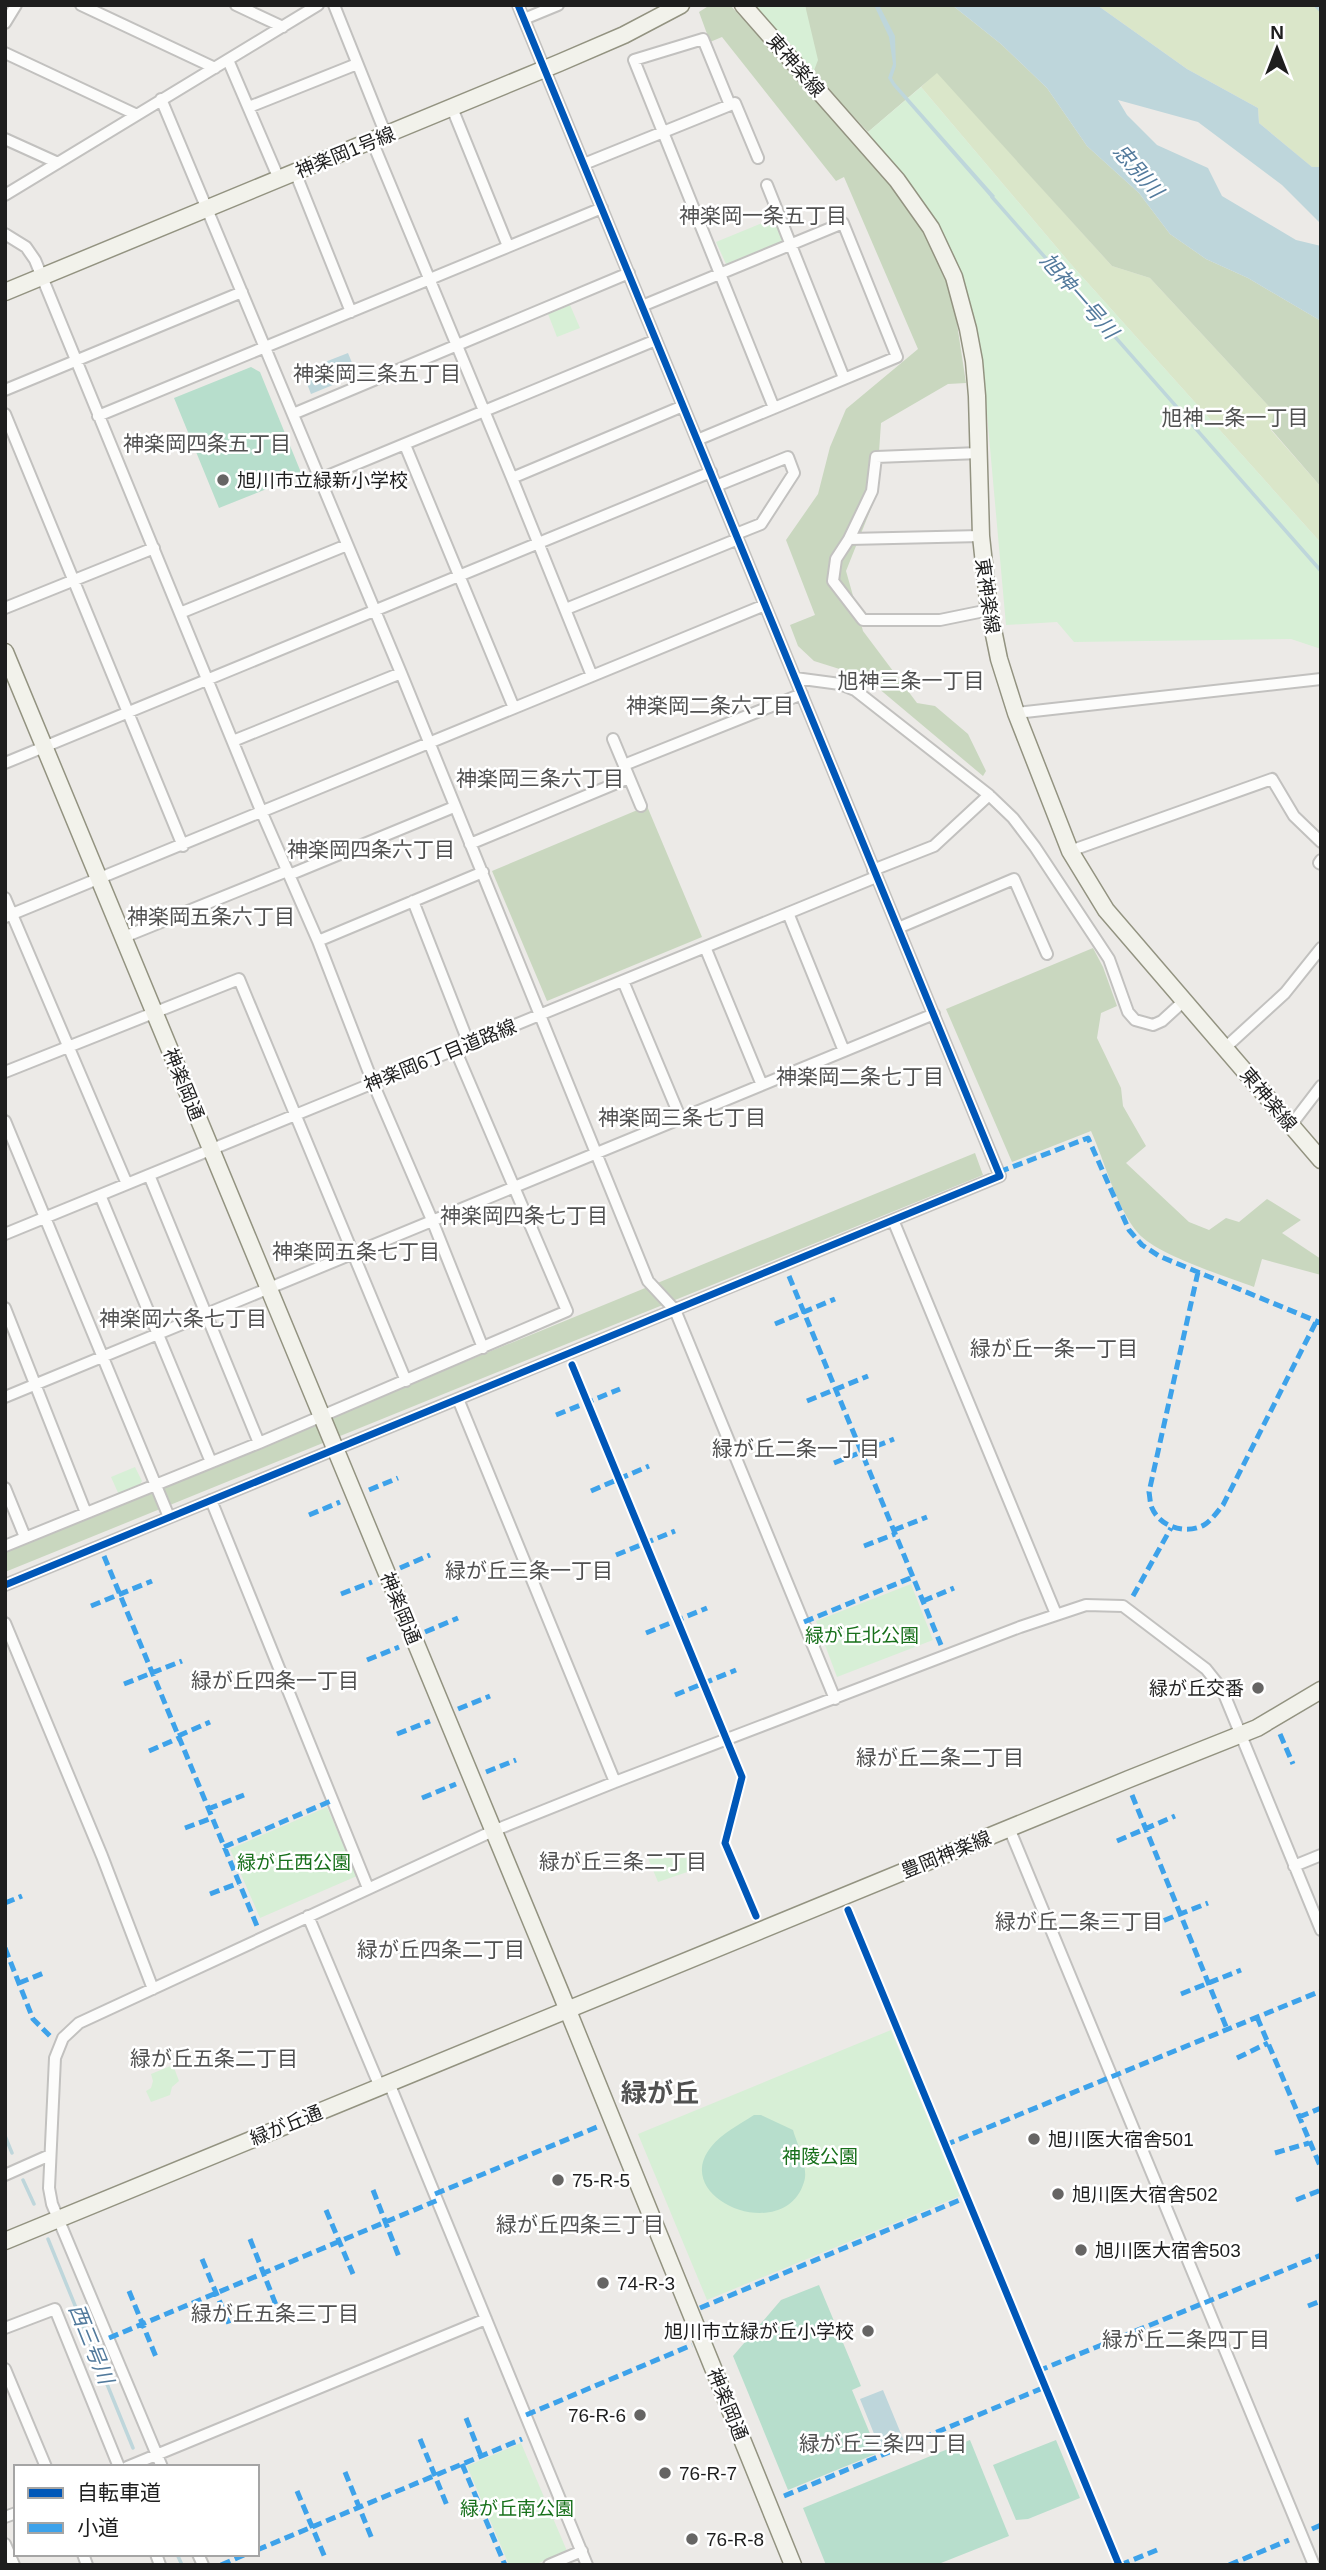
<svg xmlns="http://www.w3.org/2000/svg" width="1326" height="2570" viewBox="0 0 1326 2570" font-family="Arial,'Noto Sans JP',sans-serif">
	<rect width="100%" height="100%" fill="#eceae7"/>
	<path fill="#dae6c9" d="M1097 5H1321V167L1313 168 1259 123 1258 108 1187 69Z
		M937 72 1112 266 1150 278 1274 412 1270 429 1321 487V543L1069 262 921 87Z"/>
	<path fill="#c9d7bf" d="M710 5H730L891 181 925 231 950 278 966 383 948 384 881 423 876 496 846 571 863 631 917 703 935 706 968 734 986 771 983 776 865 677 814 661 798 646 790 625 815 615 786 540 818 494 830 447 846 409 918 349 844 177 836 181 722 37 710 42 699 12Z
		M805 5H952L1001 44 1047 88 1087 146 1139 193 1170 234 1206 259 1248 278 1321 321V487L1270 428 1274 412 1150 278 1112 266 937 73 868 132 813 73Z
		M647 806 702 937 547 1001 492 871Z
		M1093 948 1103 967 1117 1006 1101 1013 1097 1038 1121 1088 1123 1106 1146 1146 1126 1163 1189 1222 1209 1230 1226 1218 1239 1222 1267 1199 1301 1220 1282 1233 1321 1259V1275L1262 1259 1254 1287C1225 1276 1157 1255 1138 1233 1116 1207 1105 1162 1091 1131L1012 1162 946 1009Z
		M975 1153 983 1175 5 1572V1550Z"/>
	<path fill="#d7efd6" d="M753 5H805L818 60 813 73Z
		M921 87 1069 262 1321 543V649L1291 639 1074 642 1057 622 1006 625 984 381 975 328 935 222 868 132Z
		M774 218 783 241 726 264 716 242Z
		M570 305 580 328 557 337 548 314Z
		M135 1467 142 1481 138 1488 119 1495 111 1477Z
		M911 1584 933 1640 837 1677 816 1621Z
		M327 1807 357 1876 260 1918 230 1849Z
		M648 1858H692L696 1869 658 1882Z
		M891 2030 960 2196 707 2300 638 2134Z
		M173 2065 179 2081 172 2087 170 2095 151 2102 146 2091 151 2088 153 2081 151 2074Z
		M521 2443 567 2551 534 2565H509L467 2466Z"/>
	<path fill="#b7decc" d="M251 367 260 372 302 475 219 508 174 398Z
		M754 2115H761L793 2130C797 2144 809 2168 804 2182 785 2246 669 2199 711 2147 721 2134 740 2124 754 2115Z
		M819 2285 861 2386 852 2390 878 2453 788 2490 733 2356 781 2300Z
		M970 2440 1009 2536 936 2565H826L803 2508Z
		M1056 2440 1080 2498 1028 2519 1016 2520 993 2465Z"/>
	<path fill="#bed6db" d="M874 5H879L895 36 896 66 892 78 895 83 995 196 992 199 893 86 888 78 893 64 889 37Z
		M952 5H1097L1187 69 1258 108 1259 123 1312 167H1321V224L1282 185 1198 122 1118 100 1127 115 1157 145 1208 168 1222 196 1296 240 1321 246V321L1248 278 1206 259 1170 234 1139 193 1087 146 1047 88 1001 44Z
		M348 353 357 375 311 394 302 371Z
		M883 2390 904 2441 881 2451 860 2399Z"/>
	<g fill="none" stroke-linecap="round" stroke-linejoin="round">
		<path stroke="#bed6db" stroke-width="3.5" d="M1315 5 1321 11
			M992 197 1321 571
			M5 2136 12 2153
			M23 2180 34 2204
			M48 2239 133 2448
			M177 2554 182 2565"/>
		<defs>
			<path id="street" d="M81 5 215 68
				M236 5 283 27
				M334 5 386 135
				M524 19 558 5
				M5 23 16 5
				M5 53 135 114
				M228 60 279 179
				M161 99 401 673 648 1281 675 1310 835 1699
				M730 105 703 39 634 60 774 408
				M249 107 357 64
				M452 108 508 246
				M5 139 58 163
				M372 141 512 478 592 676
				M584 164 735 103 758 158
				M295 172 351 312
				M767 185 844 378
				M5 195 318 5
				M5 234 26 247 35 260 262 813 318 941 373 1083 432 1220 483 1348
				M642 306 843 223 897 357 697 440
				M5 390 242 292
				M5 414 183 846
				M293 414 629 273
				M98 416 602 208
				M405 445 514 708
				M512 478 683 406
				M320 479 656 340
				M716 486 788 457 794 473 761 524 736 534
				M981 536 849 539 836 559 833 581 863 620H940L989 610
				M849 539 872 491 876 457 979 453
				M5 608 154 548
				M566 609 738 539
				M180 613 347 545
				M795 678 840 684 855 690 989 795 1013 818 1035 847 1109 959 1128 1012 1135 1020 1153 1025 1162 1021 1185 1000
				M1016 713 1321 679
				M613 739 641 806
				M233 741 401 673
				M5 763 711 472
				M624 765 802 694
				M470 844 629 778
				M1070 851 1272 779 1294 816 1321 842
				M1321 860 1319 863 1321 864
				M873 870 934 846 989 795
				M289 875 454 807
				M5 898 127 1184
				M413 901 469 1044
				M788 913 844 1051
				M5 917 765 605
				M898 928 1014 879 1047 954
				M124 937 287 871
				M318 941 483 872
				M705 947 762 1085
				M623 981 680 1117
				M1226 1047 1285 993 1321 948
				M5 1072 239 979 406 1381
				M5 1121 169 1517
				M1289 1124 1295 1120 1321 1086
				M149 1175 259 1443
				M100 1195 211 1462
				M893 1220 1056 1614
				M5 1234 876 877
				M5 1308 86 1513
				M5 1397 934 1014
				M458 1399 615 1782
				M5 1488 25 1537
				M211 1500 368 1888
				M5 1546 259 1443 567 1311 455 1049
				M5 1585 1000 1176 518 5
				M5 1623 102 1856 153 1989
				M1009 1828 1314 2565
				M1294 1866 1321 1855
				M308 1916 380 2087
				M389 2083 587 2565
				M5 2175 50 2155
				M5 2328 55 2309 119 2467
				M5 2369 46 2467
				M127 2467 486 2319
				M162 2467 52 2204 49 2188 55 2058 63 2038 79 2023 493 1831 615 1782 1020 1627 1086 1605 1123 1606 1206 1669 1222 1689 1321 1930
				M5 2517 16 2513
				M5 2544 14 2565
				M83 2554 87 2565
				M156 2554 160 2565
				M198 2554 203 2565
				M549 2565 582 2551"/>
			<path id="secondary" d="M743 5 897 180 931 228 954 277 968 329 974 361 977 396 981 536 989 610 999 659 1016 713 1070 851 1106 910 1321 1160
				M5 292 559 63 624 35 681 5
				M5 652 560 1991 793 2565
				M5 2241 1129 1779 1257 1728 1321 1690"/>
		</defs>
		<use href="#street" stroke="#c2c1bf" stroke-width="14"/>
		<use href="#secondary" stroke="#939381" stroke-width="19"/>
		<use href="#street" stroke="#fcfcfb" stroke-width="10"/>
		<use href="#secondary" stroke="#f2f2eb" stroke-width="16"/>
		<path stroke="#3da2ea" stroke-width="5" stroke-dasharray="10 5" stroke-linecap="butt" d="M999 1172 1088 1138 1129 1230 1142 1245 1159 1256 1321 1323
			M1198 1272 1149 1492C1150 1497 1150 1504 1152 1508 1160 1527 1186 1535 1204 1525 1211 1521 1218 1511 1223 1505L1317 1320
			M789 1276 941 1645
			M775 1324 835 1299
			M807 1401 868 1376
			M556 1415 620 1389
			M834 1463 894 1439
			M369 1490 398 1478
			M591 1491 649 1466
			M309 1515 340 1502
			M894 1530 927 1517
			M864 1546 895 1534
			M616 1555 675 1531
			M104 1556 257 1926
			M400 1568 430 1555
			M341 1594 372 1582
			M1133 1596 1171 1528
			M923 1601 954 1588
			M91 1606 152 1581
			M804 1622 913 1577
			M425 1632 458 1618
			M646 1633 707 1608
			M367 1660 399 1647
			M124 1684 182 1661
			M675 1695 736 1670
			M458 1709 490 1696
			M397 1734 430 1721
			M1280 1734 1293 1764
			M178 1736 210 1722
			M149 1751 179 1738
			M486 1772 516 1760
			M1132 1795 1227 2029
			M422 1798 456 1784
			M208 1809 244 1795
			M185 1828 212 1818
			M1117 1841 1175 1816
			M224 1847 333 1800
			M210 1894 239 1883
			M5 1903 22 1896
			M1150 1926 1208 1903
			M5 1948 33 2019 51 2037
			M19 1983 46 1972
			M1181 1994 1241 1970
			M1257 2017 1321 2168
			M1237 2058 1268 2043
			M1299 2117 1321 2108
			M945 2145 1321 1991
			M1275 2153 1309 2143
			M373 2190 399 2257
			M435 2194 597 2127
			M1296 2200 1321 2190
			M326 2210 353 2274
			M250 2239 276 2305
			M202 2259 229 2324
			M129 2291 156 2357
			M1308 2306 1321 2301
			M700 2308 967 2197
			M109 2338 438 2200
			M1038 2371 1321 2255
			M526 2415 692 2345
			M466 2418 481 2456
			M420 2439 448 2508
			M462 2464 505 2565
			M345 2472 372 2539
			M297 2491 326 2560
			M784 2496 1045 2387
			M1312 2529 1321 2525
			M257 2550 522 2439
			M221 2565 246 2554
			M1120 2565 1157 2550
			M1229 2565 1289 2540"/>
		<defs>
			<path id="cycleway" d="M572 1365 742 1777 725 1843 756 1916
				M5 1585 1000 1176 518 5
				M848 1910 1119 2565"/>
		</defs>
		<use href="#cycleway" stroke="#fff" stroke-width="11"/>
		<use href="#cycleway" stroke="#0057b8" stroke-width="7"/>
	</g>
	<g fill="#666564" stroke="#fff" stroke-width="2.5">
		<circle cx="223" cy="480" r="7"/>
		<circle cx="1258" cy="1688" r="7"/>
		<circle cx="1034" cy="2139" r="7"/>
		<circle cx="558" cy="2180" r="7"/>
		<circle cx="1058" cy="2194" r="7"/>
		<circle cx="1081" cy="2250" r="7"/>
		<circle cx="603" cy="2283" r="7"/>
		<circle cx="868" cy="2331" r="7"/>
		<circle cx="640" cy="2415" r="7"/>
		<circle cx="665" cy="2473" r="7"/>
		<circle cx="692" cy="2539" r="7"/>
	</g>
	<g text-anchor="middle" stroke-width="5" stroke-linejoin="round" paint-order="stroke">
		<g font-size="19" fill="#1e1e1e" stroke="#fff">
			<text transform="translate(796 65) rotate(49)" y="7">東神楽線</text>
			<text transform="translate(345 152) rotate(-22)" y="7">神楽岡1号線</text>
			<text transform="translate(988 596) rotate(82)" y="7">東神楽線</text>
			<text transform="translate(440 1055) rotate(-22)" y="7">神楽岡6丁目道路線</text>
			<text transform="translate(184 1084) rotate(68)" y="7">神楽岡通</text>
			<text transform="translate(1269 1099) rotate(50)" y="7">東神楽線</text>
			<text transform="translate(401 1608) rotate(68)" y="7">神楽岡通</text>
			<text transform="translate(946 1854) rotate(-22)" y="7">豊岡神楽線</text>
			<text transform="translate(286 2125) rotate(-22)" y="7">緑が丘通</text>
			<text transform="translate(728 2404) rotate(68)" y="7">神楽岡通</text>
		</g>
		<g font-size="19" fill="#1e1e1e" stroke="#fff" text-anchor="start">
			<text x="237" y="487">旭川市立緑新小学校</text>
			<text x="1244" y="1695" text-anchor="end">緑が丘交番</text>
			<text x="1048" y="2146">旭川医大宿舎501</text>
			<text x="572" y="2187">75-R-5</text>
			<text x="1072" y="2201">旭川医大宿舎502</text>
			<text x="1095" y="2257">旭川医大宿舎503</text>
			<text x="617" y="2290">74-R-3</text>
			<text x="854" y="2338" text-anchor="end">旭川市立緑が丘小学校</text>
			<text x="626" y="2422" text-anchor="end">76-R-6</text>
			<text x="679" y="2480">76-R-7</text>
			<text x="706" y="2546">76-R-8</text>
		</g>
		<g font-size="19" fill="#18701b" stroke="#fff">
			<text x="862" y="1642">緑が丘北公園</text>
			<text x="294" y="1869">緑が丘西公園</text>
			<text x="820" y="2163">神陵公園</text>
			<text x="517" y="2515">緑が丘南公園</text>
		</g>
		<g font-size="21" font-style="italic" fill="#527a9c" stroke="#fff">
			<text transform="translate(1138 171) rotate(49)" y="7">忠別川</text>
			<text transform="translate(1079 296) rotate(49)" y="7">旭神一号川</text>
			<text transform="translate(91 2344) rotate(68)" y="7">西三号川</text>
		</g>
		<g font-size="21" fill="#515151" stroke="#fff">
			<text x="763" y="223">神楽岡一条五丁目</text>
			<text x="377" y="381">神楽岡三条五丁目</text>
			<text x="1235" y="425">旭神二条一丁目</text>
			<text x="207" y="451">神楽岡四条五丁目</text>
			<text x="911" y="688">旭神三条一丁目</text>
			<text x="710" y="713">神楽岡二条六丁目</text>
			<text x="540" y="786">神楽岡三条六丁目</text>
			<text x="371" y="857">神楽岡四条六丁目</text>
			<text x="211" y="924">神楽岡五条六丁目</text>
			<text x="860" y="1084">神楽岡二条七丁目</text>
			<text x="682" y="1125">神楽岡三条七丁目</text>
			<text x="524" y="1223">神楽岡四条七丁目</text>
			<text x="356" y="1259">神楽岡五条七丁目</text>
			<text x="183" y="1326">神楽岡六条七丁目</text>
			<text x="1054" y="1356">緑が丘一条一丁目</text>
			<text x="796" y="1456">緑が丘二条一丁目</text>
			<text x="529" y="1578">緑が丘三条一丁目</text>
			<text x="275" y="1688">緑が丘四条一丁目</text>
			<text x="940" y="1765">緑が丘二条二丁目</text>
			<text x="623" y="1869">緑が丘三条二丁目</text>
			<text x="1079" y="1929">緑が丘二条三丁目</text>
			<text x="441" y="1957">緑が丘四条二丁目</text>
			<text x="214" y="2066">緑が丘五条二丁目</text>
			<text x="580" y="2232">緑が丘四条三丁目</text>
			<text x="275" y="2321">緑が丘五条三丁目</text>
			<text x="1186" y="2347">緑が丘二条四丁目</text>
			<text x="883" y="2451">緑が丘三条四丁目</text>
		</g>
		<g font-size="26" font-weight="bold" fill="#515151" stroke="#fff">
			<text x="660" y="2102">緑が丘</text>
		</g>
	</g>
	<rect width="1326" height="2570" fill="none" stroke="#1e1e1e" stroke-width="14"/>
	<rect x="14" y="2465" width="245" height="91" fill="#ffffff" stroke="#a5a5a5" stroke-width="2"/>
	<rect x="28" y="2488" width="35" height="10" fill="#0057b8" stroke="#a5a5a5" stroke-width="2"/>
	<text x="77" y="2500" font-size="21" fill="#1e1e1e">自転車道</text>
	<rect x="28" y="2523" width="35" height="10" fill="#3da2ea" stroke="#a5a5a5" stroke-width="2"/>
	<text x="77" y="2535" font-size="21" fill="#1e1e1e">小道</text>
	<g transform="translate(1277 49)" stroke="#ffffff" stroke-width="5" paint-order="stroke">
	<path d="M0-5L12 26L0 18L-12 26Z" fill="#1e1e1e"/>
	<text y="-10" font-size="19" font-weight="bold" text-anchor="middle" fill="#1e1e1e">N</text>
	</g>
</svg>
